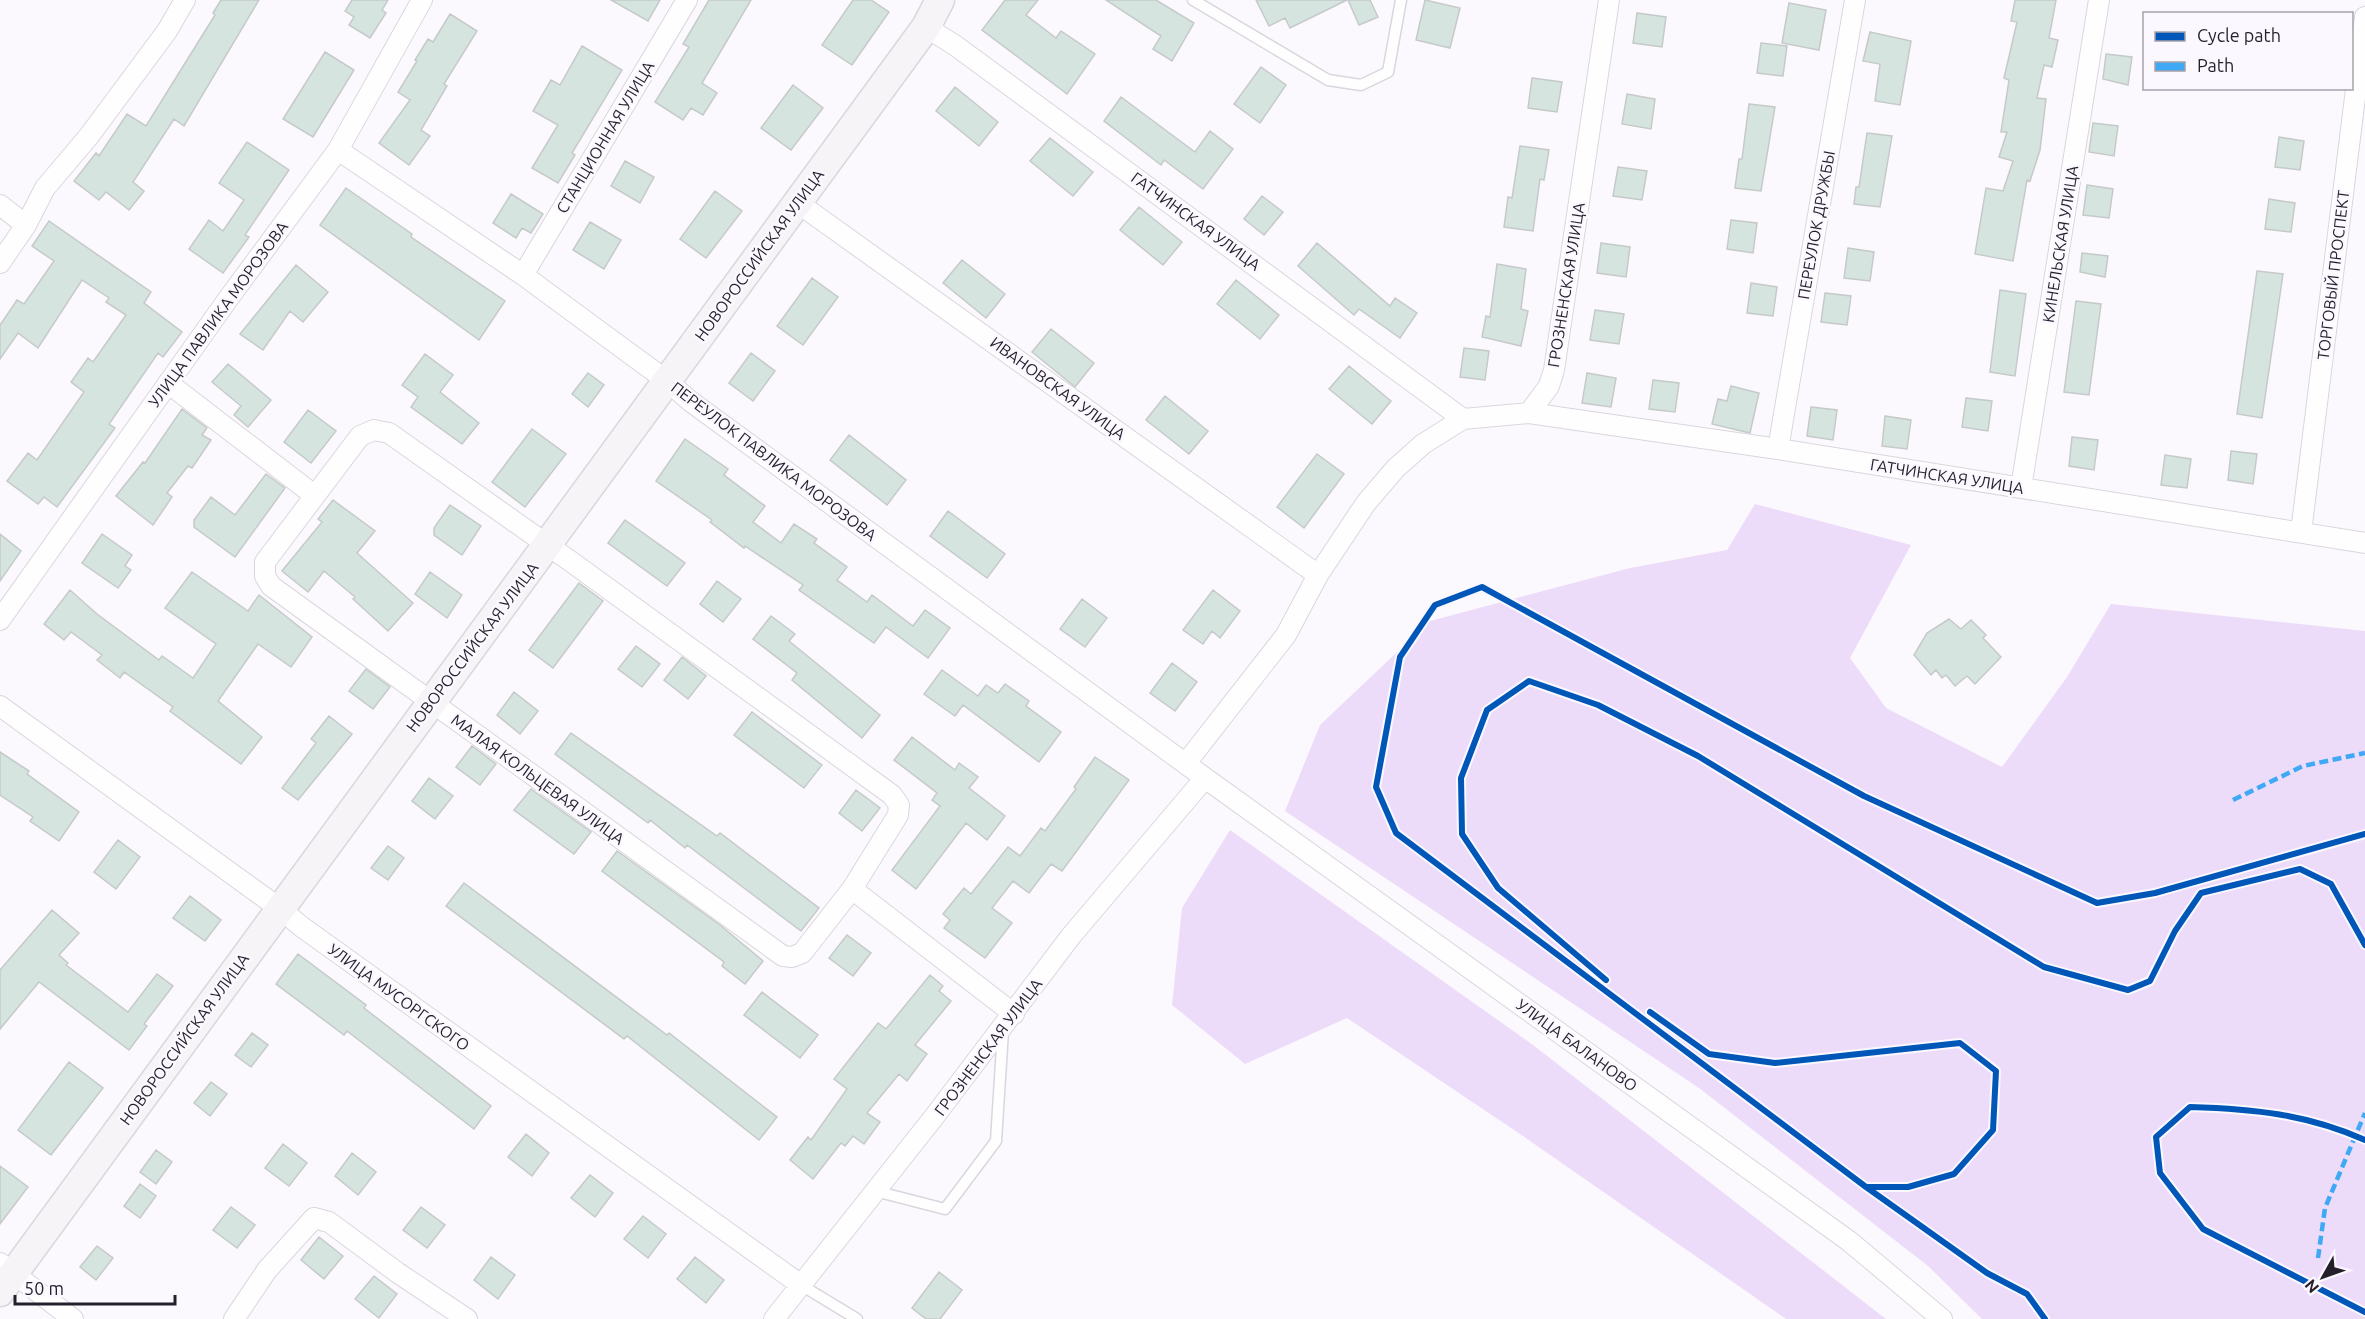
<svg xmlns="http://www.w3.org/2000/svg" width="2365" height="1319" viewBox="0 0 2365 1319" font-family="Ubuntu,sans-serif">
	<rect width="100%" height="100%" fill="#fcf9fe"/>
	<path fill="#ecdcfa" d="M1755 504 1911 545 1850 658 1886 708 2002 767 2067 677 2111 604 2365 631V1319H1982L1928 1266 1699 1088 1285 811 1320 725 1430 621 1630 568 1727 550Z
		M1230 830 1533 1045 1886 1319H1786L1523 1136 1347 1018 1245 1064 1172 1005 1182 908Z"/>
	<path fill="#d5e4df" stroke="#c5cac9" stroke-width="1.5" d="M221 0H259L184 126 174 119 133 182 144 191 129 210 106 192 99 200 74 181 96 153 99 156 127 114 146 126 215 15 213 13Z
		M352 0H388L382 10 386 13 370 38 349 25 354 17 345 11Z
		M611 0H660L648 21Z
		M709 0H751L702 83 717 93 703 115 691 108 683 120 655 102 689 47 683 44Z
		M853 0H871L889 12 852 65 822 45Z
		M1005 0H1038L1026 15 1056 38 1061 31 1095 54 1067 94 982 30Z
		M1106 0H1156L1194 23 1172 61 1153 49 1161 36Z
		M1256 0H1347L1290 28 1285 18 1269 26Z
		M1348 0H1370L1378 17 1359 25Z
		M1425 0 1460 8 1450 48 1416 40Z
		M2015 0H2056L2049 38 2058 40 2052 67 2044 65 2037 98 2046 99 2040 150 2030 181 2027 180 2013 261 1975 254 1986 188 2003 191 2013 161 1999 157 2007 132H2001L2009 80 2004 78 2017 22 2011 21Z
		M1789 3 1826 10 1819 50 1782 43Z
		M1637 13 1666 17 1662 47 1633 43Z
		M450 14 477 31 444 84 447 86 421 130 430 136 409 165 379 143 410 100 398 92 417 61 415 60 428 39 433 42Z
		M1870 32 1911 41 1900 105 1875 101 1880 64 1863 61Z
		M1761 43 1787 46 1783 76 1757 73Z
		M582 46 622 70 572 153 575 155 558 183 532 168 558 125 533 111 551 80 560 85Z
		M325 52 354 70 313 137 283 119Z
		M2106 54 2132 57 2128 85 2103 79Z
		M1261 67 1286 85 1260 123 1234 104Z
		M1532 78 1562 82 1557 112 1528 108Z
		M793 85 823 108 791 150 761 128Z
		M955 87 998 122 979 146 936 111Z
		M1627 94 1655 99 1651 129 1622 124Z
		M1121 97 1195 152 1210 131 1233 149 1203 189 1164 160 1161 165 1104 121Z
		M1749 104 1775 107 1761 191 1735 188 1739 159H1742Z
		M2093 123 2118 126 2114 156 2089 152Z
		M1867 133 1892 136 1880 207 1854 204 1856 187H1859Z
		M2279 137 2304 141 2300 170 2275 167Z
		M1050 138 1093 172 1073 196 1030 161Z
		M247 142 289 170 245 235 249 237 223 273 189 249 209 220 223 231 244 200 219 183Z
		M1520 146 1549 150 1544 180 1540 179 1533 231 1504 227 1508 197 1512 198Z
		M625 161 654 177 640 203 611 186Z
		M1618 167 1647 171 1642 200 1613 196Z
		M2087 185 2113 189 2109 218 2083 215Z
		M346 188 412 234 411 237 505 301 479 340 320 225Z
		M715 191 742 211 706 258 680 239Z
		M511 194 543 214 531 233 522 228 516 238 493 223Z
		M1262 196 1283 212 1264 235 1244 219Z
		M2269 199 2295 203 2291 232 2265 229Z
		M1139 207 1182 242 1163 265 1120 230Z
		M1731 220 1757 223 1753 253 1727 249Z
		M49 221 151 292 144 303 182 332 163 357 158 353 109 424 115 428 57 507 44 497 38 504 7 481 28 453 37 460 84 392 71 382 88 358 93 362 126 315 106 302 109 298 82 280 38 348 18 333 0 359V325L17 300 24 304 54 261 32 246Z
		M590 222 621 240 604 269 573 250Z
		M1317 243 1390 306 1395 298 1417 313 1400 338 1359 309 1354 315 1298 266Z
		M1601 243 1630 247 1626 277 1597 273Z
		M1848 248 1874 252 1870 281 1844 278Z
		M2082 253 2108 256 2105 277 2080 272Z
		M962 260 1005 294 986 318 943 283Z
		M1497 264 1526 269 1521 309 1528 311 1521 346 1482 337 1486 316 1490 317Z
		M296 265 328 292 303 322 290 311 263 350 240 334Z
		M2257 271 2283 274 2262 418 2237 414Z
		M812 278 838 297 803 345 777 326Z
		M1236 280 1279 315 1260 339 1217 304Z
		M1751 283 1777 287 1773 316 1747 313Z
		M2000 290 2026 294 2015 376 1990 372Z
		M1825 293 1851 296 1847 325 1821 322Z
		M2076 301 2101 304 2089 395 2064 392Z
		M1595 310 1624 314 1619 344 1590 340Z
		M1051 329 1094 363 1075 387 1032 352Z
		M1464 348 1489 351 1485 380 1460 377Z
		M751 353 775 371 753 401 729 383Z
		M425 354 453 375 440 392 479 423 462 444 411 407 418 397 402 385Z
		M228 364 271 400 248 427 234 415 241 406 212 382Z
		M1349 366 1391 401 1372 424 1329 389Z
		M588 373 604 385 588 407 572 394Z
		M1587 373 1616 378 1611 407 1582 403Z
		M1653 380 1679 383 1675 412 1649 409Z
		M1731 386 1759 393 1750 433 1712 424 1718 399 1727 401Z
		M1165 396 1208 431 1189 454 1146 420Z
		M1966 398 1992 401 1988 431 1962 427Z
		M1811 407 1837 410 1833 440 1807 436Z
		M182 409 207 428 202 435 211 440 192 468 188 466 167 493 172 497 153 525 116 496 143 462 145 463Z
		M308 410 336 431 311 463 284 442Z
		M1885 416 1911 420 1907 449 1882 446Z
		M532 429 566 454 525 507 492 482Z
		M849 435 906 480 887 505 830 460Z
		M2072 437 2098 440 2094 470 2069 466Z
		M685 439 728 469 724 475 765 506 753 522 781 543 794 524 817 539 814 543 847 567 837 580 867 602 872 595 913 626 925 610 950 628 928 658 886 627 874 643 799 590 803 585 745 546 744 548 710 522 712 520 656 481Z
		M2231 451 2257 454 2253 484 2228 480Z
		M1317 454 1344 474 1304 528 1277 507Z
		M2165 455 2191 459 2187 488 2161 485Z
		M266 474 285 488 235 557 194 527V520L211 497 235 515Z
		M333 500 375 531 357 553 413 603 388 631 353 599 355 597 324 571 308 592 282 571 322 522 318 519Z
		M450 505 481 526 462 555 434 535V528Z
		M948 511 1005 554 987 578 930 536Z
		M625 520 685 563 667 586 608 543Z
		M0 534 21 551 0 581Z
		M102 534 132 555 125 566 131 570 118 588 82 563Z
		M192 572 248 611 259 595 312 637 291 667 258 644 218 701 262 737 241 764 170 711 173 707 124 672 120 678 97 660 102 655 71 632 64 640 44 624 70 590 97 614 159 660 162 656 193 678 216 644 165 608Z
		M430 572 462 595 447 618 415 594Z
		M717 581 741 599 723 622 700 604Z
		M579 583 603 601 553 668 529 650Z
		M1213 590 1240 611 1220 638 1212 631 1203 644 1183 630Z
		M1082 599 1107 618 1085 647 1060 629Z
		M771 616 795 634 789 641 880 715 862 738 792 680 797 673 753 639Z
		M1949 619 1961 629 1971 620 1986 635 1983 638 2001 657 1975 684 1967 676 1955 686 1946 675 1942 678 1936 670 1931 675 1914 655 1927 633Z
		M636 646 660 664 642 687 618 669Z
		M682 657 706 676 688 699 664 680Z
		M1172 663 1197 682 1175 711 1150 693Z
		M366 669 390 687 373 709 349 691Z
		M942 670 978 696 986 685 998 693 1005 684 1029 701 1026 706 1061 732 1039 762 963 705 955 716 924 694Z
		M514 692 538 711 520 734 497 715Z
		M752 712 822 765 804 788 734 735Z
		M329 716 352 734 298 800 282 788 316 743 311 739Z
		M571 733 717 836 720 833 819 908 801 931 687 845 685 848 650 820 648 823 555 754Z
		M912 737 955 770 959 763 978 777 969 788 1005 816 987 840 966 823 916 889 892 870 940 806 932 800 937 793 894 760Z
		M472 746 496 764 480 785 456 767Z
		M0 752 29 771 27 774 79 812 59 841 30 821 33 817 0 795Z
		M1095 757 1129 780 1062 871 1051 864 1029 893 1013 881 992 908 1012 923 985 958 944 928 950 920 943 914 964 888 971 894 1008 847 1020 856 1041 828 1045 831 1076 789 1074 787Z
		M429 778 453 796 435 819 412 801Z
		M531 789 591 832 574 854 514 810Z
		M856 790 880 808 862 831 839 813Z
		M118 840 140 857 116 889 94 872Z
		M388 846 404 858 388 880 371 868Z
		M617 851 720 925 763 961 745 984 722 966 724 962 602 871Z
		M464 883 667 1035 669 1033 777 1117 759 1140 627 1036 624 1039 446 906Z
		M190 896 221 920 205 941 173 918Z
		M52 910 79 933 59 955 68 963 66 965 128 1012 157 974 173 986 144 1024 147 1026 129 1050 39 982 0 1029V970Z
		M847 935 871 953 853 976 829 958Z
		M298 954 366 1005 364 1008 491 1106 474 1129 347 1031 344 1035 276 984Z
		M930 975 943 986 939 991 951 1001 915 1045 927 1054 907 1081 899 1074 867 1113 880 1122 864 1144 853 1136 845 1146 841 1143 813 1179 790 1160 808 1137 811 1140 847 1089 834 1079 878 1023 886 1029Z
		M762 992 818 1035 800 1058 744 1015Z
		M252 1033 268 1045 251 1067 235 1055Z
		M69 1062 103 1088 51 1155 18 1130Z
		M211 1082 227 1094 210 1116 194 1103Z
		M526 1134 549 1153 532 1176 508 1157Z
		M283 1144 307 1163 289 1186 265 1168Z
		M156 1150 172 1162 156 1184 140 1172Z
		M352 1153 376 1172 358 1195 335 1176Z
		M0 1166 28 1187 0 1224Z
		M590 1175 613 1193 595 1217 571 1198Z
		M140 1184 156 1196 140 1218 124 1206Z
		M231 1207 255 1225 237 1248 213 1230Z
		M421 1207 445 1225 427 1248 403 1230Z
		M643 1216 666 1234 648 1258 624 1239Z
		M319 1237 343 1256 324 1279 301 1260Z
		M97 1246 113 1258 96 1280 80 1267Z
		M491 1257 515 1275 498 1299 474 1280Z
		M695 1257 724 1280 706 1303 677 1279Z
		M939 1272 962 1290 940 1319H926L912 1308Z
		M374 1276 397 1294 379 1318 355 1299Z"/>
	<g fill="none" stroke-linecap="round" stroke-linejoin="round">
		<defs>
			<path id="lane" d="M1193 0 1328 80 1361 85 1388 72 1401 0
				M875 1191 945 1209 996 1141 1003 1031
				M801 1285 857 1319"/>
			<path id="street" d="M926 27 956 46 1463 419
				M338 150 523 275 667 381 690 401 1205 778 1849 1241 1942 1319
				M798 203 1318 575
				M0 205 26 225
				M0 263 26 225 45 188 89 136 167 31 185 0
				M523 275 687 0
				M168 383 314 495
				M1529 413 1778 449 2365 543
				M374 430 389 433 573 563 892 795 899 805 898 815 852 889 802 953 792 957 783 956 271 586 265 576V562L360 436Z
				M1778 449 1855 0
				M2021 488 2099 0
				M2301 532 2365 17
				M0 620 228 299 338 150 422 0
				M0 706 279 908 302 927 801 1285
				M1186 763 1286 635 1318 575 1366 503 1396 468 1423 444 1463 419 1529 413 1549 386 1554 370 1609 0
				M852 889 1014 1014
				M0 1263 73 1319
				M234 1319 267 1270 314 1218 329 1222 398 1273 467 1319
				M774 1319 934 1117 1071 936 1205 778"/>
			<path id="secondary" d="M0 1292 926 27 940 0"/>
		</defs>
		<use href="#lane" stroke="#dad6dd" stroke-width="13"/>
		<use href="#street" stroke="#dad6dd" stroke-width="22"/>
		<use href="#secondary" stroke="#dad6dd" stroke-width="31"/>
		<use href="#lane" stroke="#fffeff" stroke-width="10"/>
		<use href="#street" stroke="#fffeff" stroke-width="20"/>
		<use href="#secondary" stroke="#f6f4f7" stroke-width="28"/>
		<path stroke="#3fa9f5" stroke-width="4.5" stroke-dasharray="9 4.5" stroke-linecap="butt" d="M2233 800 2303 766 2365 753
			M2318 1258 2325 1208 2365 1113"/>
		<defs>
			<path id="cycleway" d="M1606 980 1498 888 1462 834 1461 778 1487 710 1529 681 1598 705 1698 756 2044 967 2128 990 2150 981 2175 931 2201 893 2300 869 2331 884 2365 945
				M1650 1012 1709 1054 1775 1063 1960 1043 1996 1071 1993 1130 1954 1174 1908 1187H1866
				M2365 1140C2306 1114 2254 1109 2190 1107L2156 1137 2160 1173 2203 1229 2365 1312
				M2045 1319 2027 1294 1987 1273 1866 1187 1396 833 1376 787 1400 657 1435 605 1482 587 1864 796 2097 903 2155 893 2365 834"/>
		</defs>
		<use href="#cycleway" stroke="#fcf8ff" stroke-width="10"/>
		<use href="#cycleway" stroke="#0057b8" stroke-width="6"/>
	</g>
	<g text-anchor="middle" stroke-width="5" stroke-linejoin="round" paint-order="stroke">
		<g font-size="16" fill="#251f2b" stroke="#fcf8ff">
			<text transform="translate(605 137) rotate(-59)" y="6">СТАНЦИОННАЯ УЛИЦА</text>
			<text transform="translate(1196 221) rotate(36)" y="6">ГАТЧИНСКАЯ УЛИЦА</text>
			<text transform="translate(1816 225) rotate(-80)" y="6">ПЕРЕУЛОК ДРУЖБЫ</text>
			<text transform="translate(2060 244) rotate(-81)" y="6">КИНЕЛЬСКАЯ УЛИЦА</text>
			<text transform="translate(759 255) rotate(-54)" y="6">НОВОРОССИЙСКАЯ УЛИЦА</text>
			<text transform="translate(2333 275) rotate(-83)" y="6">ТОРГОВЫЙ ПРОСПЕКТ</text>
			<text transform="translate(1566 285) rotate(-81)" y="6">ГРОЗНЕНСКАЯ УЛИЦА</text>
			<text transform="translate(218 314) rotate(-54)" y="6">УЛИЦА ПАВЛИКА МОРОЗОВА</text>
			<text transform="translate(1058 388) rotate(36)" y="6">ИВАНОВСКАЯ УЛИЦА</text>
			<text transform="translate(774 461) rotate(37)" y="6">ПЕРЕУЛОК ПАВЛИКА МОРОЗОВА</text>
			<text transform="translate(1947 476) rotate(9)" y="6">ГАТЧИНСКАЯ УЛИЦА</text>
			<text transform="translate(472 647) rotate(-53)" y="6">НОВОРОССИЙСКАЯ УЛИЦА</text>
			<text transform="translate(538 779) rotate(36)" y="6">МАЛАЯ КОЛЬЦЕВАЯ УЛИЦА</text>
			<text transform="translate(399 997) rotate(36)" y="6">УЛИЦА МУСОРГСКОГО</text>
			<text transform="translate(184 1039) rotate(-54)" y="6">НОВОРОССИЙСКАЯ УЛИЦА</text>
			<text transform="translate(1577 1045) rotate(36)" y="6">УЛИЦА БАЛАНОВО</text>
			<text transform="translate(988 1047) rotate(-53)" y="6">ГРОЗНЕНСКАЯ УЛИЦА</text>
		</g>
	</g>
	<rect x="2143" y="12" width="210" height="78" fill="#fcf8ff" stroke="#a6a1aa" stroke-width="1.5"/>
	<rect x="2155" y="32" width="30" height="9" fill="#0057b8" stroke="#a6a1aa" stroke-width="1.5"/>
	<text x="2197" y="42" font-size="18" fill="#251f2b">Cycle path</text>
	<rect x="2155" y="62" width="30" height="9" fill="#3fa9f5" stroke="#a6a1aa" stroke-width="1.5"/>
	<text x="2197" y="72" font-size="18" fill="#251f2b">Path</text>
	<g transform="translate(2323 1277) rotate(230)" stroke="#fcf8ff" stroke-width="4.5" paint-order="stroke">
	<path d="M0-4.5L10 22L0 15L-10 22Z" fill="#251f2b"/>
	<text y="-9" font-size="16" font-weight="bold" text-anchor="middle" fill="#251f2b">N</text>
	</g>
	<path d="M15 1295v9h160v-9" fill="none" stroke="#251f2b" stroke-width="3"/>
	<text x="24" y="1295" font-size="18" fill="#251f2b" stroke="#fcf8ff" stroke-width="4.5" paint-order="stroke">50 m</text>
</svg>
